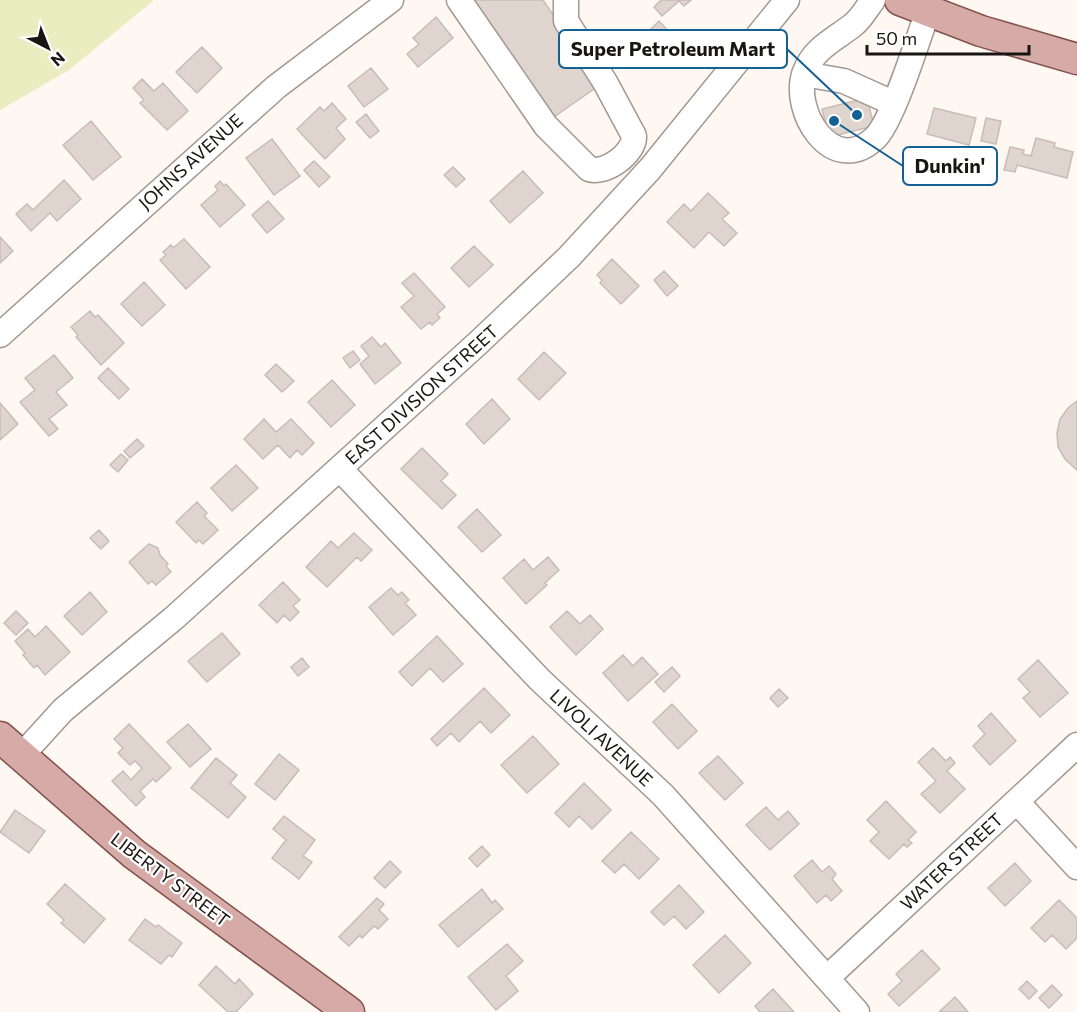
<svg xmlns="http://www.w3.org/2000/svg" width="1077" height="1012" viewBox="0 0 1077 1012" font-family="Commissioner,sans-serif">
	<rect width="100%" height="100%" fill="#fef7f2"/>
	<path fill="#eaedc0" d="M0 0H154L69 70 0 110Z"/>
	<path fill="#e0d5ce" stroke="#c8bdb6" stroke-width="1.5" d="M469 0H543L601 84 551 119Z
		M661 0H691L684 6 679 1 662 16 654 7Z
		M436 17 453 38 418 67 407 54 419 44 413 38Z
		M659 21 670 33 654 48 643 37Z
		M202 47 222 68 197 93 176 72Z
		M371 68 388 89 364 107 348 86Z
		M142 79 154 91 163 83 188 111 167 130 140 103 144 100 133 88Z
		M867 98 874 126 829 137 822 109Z
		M332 103 346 119 336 128 345 139 325 159 297 129 320 107 324 111Z
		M934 108 976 118 969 145 927 134Z
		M366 114 379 131 370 138 356 122Z
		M986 118 1001 121 996 144 981 141Z
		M91 121 121 157 93 180 63 145Z
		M1036 138 1055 143 1054 147 1073 152 1067 178 1017 165 1015 172 1004 170 1010 147 1024 150 1023 154 1031 156Z
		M272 139 300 176 274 195 246 158Z
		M314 161 330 177 319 187 304 170Z
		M453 167 465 179 456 187 444 175Z
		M523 171 543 193 510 223 490 201Z
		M64 180 81 199 57 221 50 213 31 231 16 214 27 204 33 210Z
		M220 181 224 186 226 184 245 205 220 227 201 205 218 190 215 186Z
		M708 193 729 213 722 219 737 233 724 246 709 232 694 248 667 222 684 204 691 211Z
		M268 201 284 219 267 233 252 215Z
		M0 237 13 251 0 263Z
		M184 239 210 267 186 289 160 260 166 255 163 252 171 245 173 248Z
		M474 246 493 265 469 287 451 268Z
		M612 259 639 286 621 304 600 283 602 280 597 275Z
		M664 271 678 286 667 296 654 280Z
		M414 273 445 307 437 314 440 318 432 325 430 322 421 329 401 307 414 296 402 283Z
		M144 282 165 305 142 326 121 304Z
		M90 311 95 317 98 315 124 343 101 365 76 337 78 335 71 327Z
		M372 337 381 347 385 343 401 363 375 384 360 364 369 356 361 346Z
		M353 351 360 360 350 368 343 358Z
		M544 352 566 373 539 400 518 379Z
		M54 355 73 378 56 392 67 405 49 419 58 429 49 436 20 402 35 390 25 378Z
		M276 364 294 381 282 392 265 375Z
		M108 368 129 389 119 399 98 378Z
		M332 380 355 405 331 427 308 402Z
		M492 399 510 419 484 444 466 424Z
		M1077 401V470L1065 459 1058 447 1057 433 1060 419 1068 408Z
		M0 403 18 424 0 440Z
		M264 419 276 432 291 419 314 443 302 455 297 450 290 458 278 445 263 459 244 439Z
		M137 439 144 446 130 458 124 451Z
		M422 448 448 474 441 481 456 495 442 509 401 469Z
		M121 454 128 460 118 472 110 465Z
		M236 465 258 488 232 511 211 488Z
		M197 502 207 513 204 516 218 530 203 544 199 540 196 543 176 522Z
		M477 509 501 535 482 552 458 527Z
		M99 530 109 541 101 549 90 538Z
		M354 533 372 550 361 561 357 557 327 587 306 567 331 541 338 548Z
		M149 544 158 548 160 555 168 564 166 566 171 572 156 585 152 581 148 584 129 562Z
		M548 557 559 570 545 583 547 585 526 604 503 578 524 559 533 570Z
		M283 582 300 600 293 606 299 612 290 621 284 615 277 623 259 605Z
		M391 588 398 595 402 592 409 600 405 603 416 615 393 635 369 607Z
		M90 592 107 612 82 635 64 616Z
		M16 611 28 623 16 635 4 623Z
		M567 611 580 624 590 615 603 629 576 655 550 627Z
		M46 626 70 652 45 675 37 665 34 668 23 655 25 653 15 641 28 629 35 637Z
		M222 633 240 654 207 682 188 661Z
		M437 636 463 664 443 682 430 668 412 686 399 672Z
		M623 655 633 666 642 657 658 674 628 701 603 673Z
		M302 658 309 667 298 676 291 667Z
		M1038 660 1068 693 1040 717 1023 698 1030 692 1018 679Z
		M672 667 680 676 664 692 655 682Z
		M484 688 510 715 491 733 480 721 459 742 451 733 437 746 431 739Z
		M779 689 788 698 778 707 770 698Z
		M672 704 697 731 678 749 653 722Z
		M991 713 1016 741 990 765 973 746 985 734 978 726Z
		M129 724 171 768 156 782 153 779 140 791 145 797 136 806 112 781 123 771 131 780 142 768 135 761 130 765 118 753 123 748 114 739Z
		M188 724 211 749 190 767 167 742Z
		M533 736 559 764 527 793 501 765Z
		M933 748 946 761 950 757 955 763 947 771 965 789 940 813 921 794 936 781 918 762Z
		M279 754 299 770 275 800 255 784Z
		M718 756 743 783 725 800 699 773Z
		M216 758 237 775 230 783 246 797 228 818 191 788Z
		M584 783 611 810 592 829 579 816 569 827 555 813Z
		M886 801 916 832 908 840 912 843 907 847 904 844 889 859 870 841 879 832 867 820Z
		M766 807 778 820 788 811 799 824 770 850 746 825Z
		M15 810 45 831 29 853 0 832Z
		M284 816 315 840 303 856 312 862 299 879 272 858 286 840 273 829Z
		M631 832 659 859 639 879 624 864 615 873 602 861Z
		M482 846 490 855 477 867 469 858Z
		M812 860 822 872 829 866 836 874 832 879 842 891 831 901 826 895 817 903 794 876Z
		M390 861 401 872 385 888 374 878Z
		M1015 863 1031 881 1005 906 988 888Z
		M65 884 105 919 84 943 61 923 64 920 47 904Z
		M679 885 704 912 686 929 674 916 664 925 651 912Z
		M482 889 492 903 495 900 503 909 458 947 439 925Z
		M377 898 384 904 379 910 388 919 378 929 374 926 362 938 360 935 349 946 339 937Z
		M1059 900 1077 918V938L1066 949 1052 935 1045 942 1031 928Z
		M145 919 156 927 158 925 182 943 172 957 169 955 161 964 129 940Z
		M725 935 751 963 719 993 693 965Z
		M507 944 523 961 506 976 518 991 496 1010 468 977Z
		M922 950 940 969 899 1006 888 994 902 981 896 974Z
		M216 966 235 984 239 979 253 994 236 1012H228L199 985Z
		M1027 981 1037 991 1029 999 1019 989Z
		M1052 985 1062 995 1049 1008 1039 998Z
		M773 989 794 1012H760L755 1006Z
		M955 997 968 1012H939Z"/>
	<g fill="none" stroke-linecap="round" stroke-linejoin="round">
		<defs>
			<path id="minor" d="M459 0 546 126 589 169C605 175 635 153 634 136L605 82 566 21V0
				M873 0C867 8 861 19 853 25 834 40 814 48 805 72 790 109 832 179 875 138 893 121 918 38 928 11
				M804 74 844 81 893 103
				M0 335 276 87 391 0
				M340 469 540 680 663 795 857 1012
				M22 755 63 710 174 618 477 344 569 257 650 169 787 0
				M1017 802 1077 867
				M827 978 1077 745"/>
			<path id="major" d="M900 0 981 31 1077 59
				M0 737 134 854 349 1012"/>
		</defs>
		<use href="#minor" stroke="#a29891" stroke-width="27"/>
		<use href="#major" stroke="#82514c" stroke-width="33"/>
		<use href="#minor" stroke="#fff" stroke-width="24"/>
		<use href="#major" stroke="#d6aaa6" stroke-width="30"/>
	</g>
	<g text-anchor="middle" stroke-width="4.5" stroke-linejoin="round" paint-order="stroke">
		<g font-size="18" fill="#191513" stroke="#fff">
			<text transform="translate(191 162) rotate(-42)" y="6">JOHNS AVENUE</text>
			<text transform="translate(422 395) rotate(-42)" y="6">EAST DIVISION STREET</text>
			<text transform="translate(601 738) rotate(43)" y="6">LIVOLI AVENUE</text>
			<text transform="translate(952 862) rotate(-43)" y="6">WATER STREET</text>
			<text transform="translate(170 880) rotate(37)" y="6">LIBERTY STREET</text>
		</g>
	</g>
	<path fill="none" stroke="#136093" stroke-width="2" d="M857 115L787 49M834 121L903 166"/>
	<g fill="#136093" stroke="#fff" stroke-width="2">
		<circle cx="857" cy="115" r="6"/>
		<circle cx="834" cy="121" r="6"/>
	</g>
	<g fill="#fff" stroke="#136093" stroke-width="2">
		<rect x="559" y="30" width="228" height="38" rx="6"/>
		<rect x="903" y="147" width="94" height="38" rx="6"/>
	</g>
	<g font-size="20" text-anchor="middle" font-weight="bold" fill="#191513">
		<text x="673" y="56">Super Petroleum Mart</text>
		<text x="950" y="173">Dunkin'</text>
	</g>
	<g transform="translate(48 48) rotate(138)" stroke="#ffffff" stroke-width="4.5" paint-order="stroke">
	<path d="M0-4.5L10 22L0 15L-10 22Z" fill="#191513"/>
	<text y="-9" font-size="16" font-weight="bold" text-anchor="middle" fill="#191513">N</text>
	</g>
	<path d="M867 45v9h162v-9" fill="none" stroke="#191513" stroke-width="3"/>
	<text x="876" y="45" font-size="18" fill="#191513" stroke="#ffffff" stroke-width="4.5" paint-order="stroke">50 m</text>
</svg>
